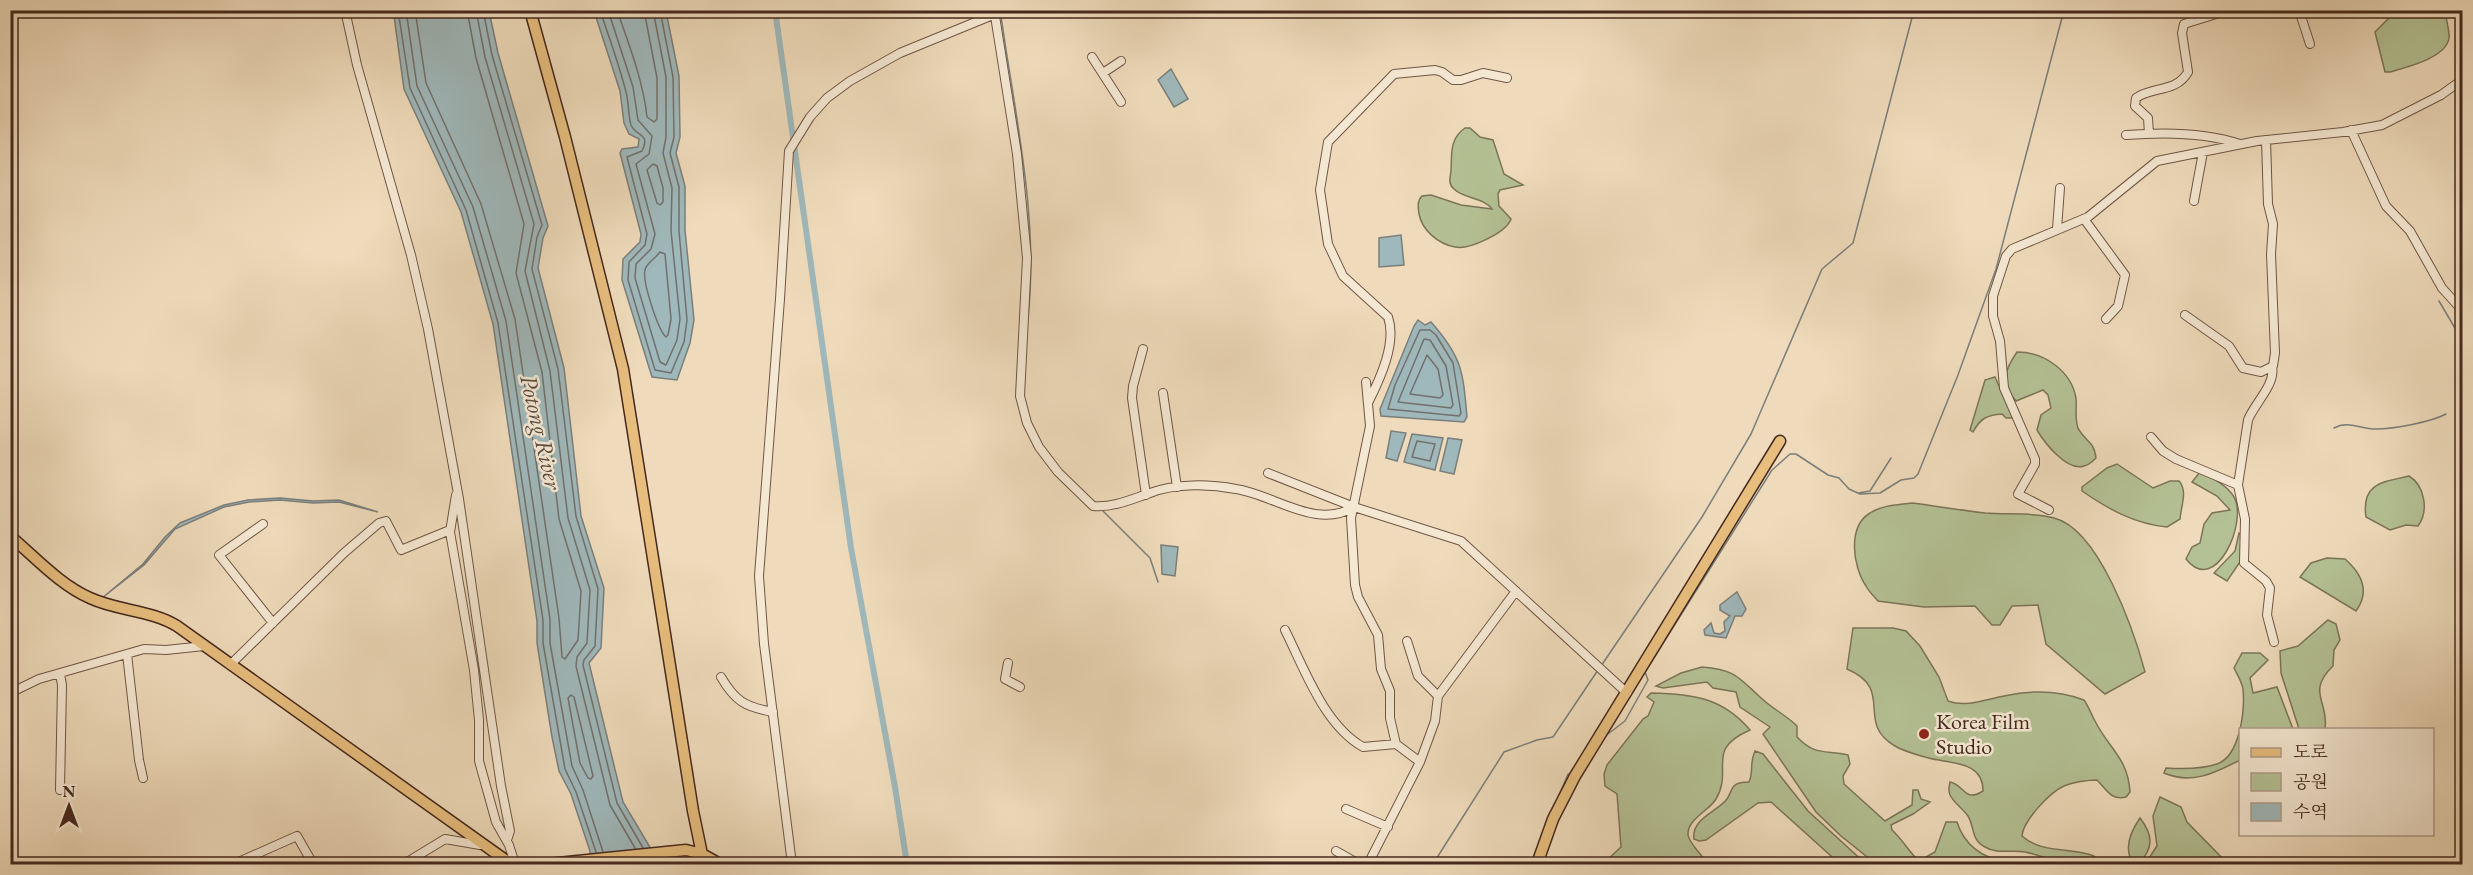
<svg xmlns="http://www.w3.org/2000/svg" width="2473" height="875" viewBox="0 0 2473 875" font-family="'EB Garamond','Noto Serif KR',serif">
	<rect width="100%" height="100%" fill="#efdbbb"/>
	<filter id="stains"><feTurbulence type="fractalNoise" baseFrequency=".00333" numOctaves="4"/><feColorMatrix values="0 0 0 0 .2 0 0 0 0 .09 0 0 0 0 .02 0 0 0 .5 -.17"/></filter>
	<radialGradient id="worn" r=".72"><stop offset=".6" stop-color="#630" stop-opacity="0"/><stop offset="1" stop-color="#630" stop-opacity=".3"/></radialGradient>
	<path fill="#b4c194" stroke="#7c7559" stroke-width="1.5" d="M2406 11H2446C2445 19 2450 30 2449 38 2446 58 2407 67 2390 72H2385L2375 32 2391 16Z
		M1465 128H1470L1480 137 1493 140 1504 174 1523 185 1500 190 1498 194 1499 206 1511 219C1506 233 1469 250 1455 247 1438 244 1422 230 1419 214 1418 207 1417 201 1422 196L1431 195 1461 205 1492 209C1483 197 1464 199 1454 189 1448 184 1450 178 1451 171 1452 155 1449 139 1465 128Z
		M2017 352C2043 352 2071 370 2076 398 2077 407 2074 422 2079 430 2087 443 2094 441 2096 458 2093 461 2089 465 2084 466 2067 472 2044 442 2037 430L2041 415 2051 408 2048 395 2043 390 2016 401C2000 383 2004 371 2017 352Z
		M1995 377 2013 418H2006L2002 414C1986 415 1980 419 1973 432L1970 430 1985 380Z
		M2117 464 2153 488 2170 481H2179C2188 491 2181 506 2180 519L2167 527C2135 524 2108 509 2082 491V487L2107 468Z
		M2200 472C2212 478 2227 485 2234 497 2248 521 2216 597 2186 559L2192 547 2200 543 2204 524 2212 513 2230 510 2217 496 2192 482Z
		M2409 476C2425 486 2429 511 2418 526L2406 525 2390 530 2366 517C2361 483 2383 482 2409 476Z
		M1912 503C1936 506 1960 510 1985 513 2007 515 2032 512 2054 518 2099 529 2134 631 2145 672L2105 694 2046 644 2038 605 2012 606 2000 625H1992L1975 606 1924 607 1878 601C1874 596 1869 592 1866 586 1853 567 1847 527 1870 513 1882 505 1898 505 1912 503Z
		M2239 533 2243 536 2242 559 2227 581 2214 573 2235 551Z
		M2327 558 2345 559C2362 574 2370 592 2356 611L2300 577 2311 563Z
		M2328 620 2336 624 2340 640 2334 650 2333 666C2306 692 2329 701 2325 729H2299L2281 673 2280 651 2298 646Z
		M1853 628H1893L1906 631 1920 646 1939 677 1948 701C1966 708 1987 699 2004 696 2031 690 2058 690 2084 700 2089 707 2091 714 2095 721 2109 749 2128 758 2130 792L2126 797C2111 801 2106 789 2097 780 2088 780 2073 782 2064 786 2050 792 2023 821 2022 836 2042 854 2071 847 2094 856L2097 861C2077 872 2046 856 2025 852 2011 849 1998 855 1985 847 1971 840 1975 828 1968 816 1963 809 1954 803 1950 795 1948 790 1949 787 1950 782 1965 785 1964 803 1983 791 1983 764 1958 764 1939 760 1929 759 1903 751 1895 746 1854 722 1896 690 1847 669Z
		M2242 653H2260L2268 660 2250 678 2253 693 2277 687 2293 729 2240 730V760C2215 773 2192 785 2164 773L2166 768C2182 769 2202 769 2217 764 2240 756 2245 711 2243 689 2242 682 2237 674 2234 668Z
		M1702 667C1735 670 1737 676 1760 697 1771 708 1786 715 1797 726V737C1815 756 1825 750 1848 755L1850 764 1843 776 1844 784 1885 821 1912 805 1913 790H1918L1921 799 1930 802 1913 814 1891 825 1892 830C1903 840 1908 851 1919 861L1935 852 1946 822H1957C1964 844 1981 858 2005 861 2013 862 2021 861 2028 864H1876L1841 836 1816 812 1763 734 1770 727 1740 707 1736 692 1713 688 1707 682 1663 688 1656 686 1681 673Z
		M1651 693C1692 694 1722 697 1750 730 1704 750 1734 769 1716 799 1709 811 1687 819 1688 835 1689 842 1704 859 1709 864H1704L1696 860 1687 864H1603L1621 847 1617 794 1605 786 1604 774 1607 765 1643 719 1648 716 1654 702 1647 697Z
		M1755 751 1763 754 1808 811 1866 864H1840L1771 802 1758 803 1706 840 1699 841 1694 839C1691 819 1717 812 1727 799 1730 795 1731 789 1734 786 1738 782 1744 782 1749 782 1754 771 1749 764 1755 751Z
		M2160 797 2181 807 2187 822 2228 864H2145L2157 846 2153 816Z
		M2140 818C2153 835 2154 847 2139 864L2133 863C2123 848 2131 831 2140 818Z"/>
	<path fill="#9fb8bb" stroke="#7b7f7c" stroke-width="1.5" d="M391 11H489L498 53 548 226 543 238 538 268 564 368 581 516 604 588 601 648 589 663 623 802 660 864H590V851L571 794 559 771 552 737 537 643V621L493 324 461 212 404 89 394 16Z
		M594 11H666L679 76 680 137 676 153 685 186V230L694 320 690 343 677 380 652 377 622 280 623 259 640 242 641 234 620 153 622 149 638 147 639 139 629 134 624 123 620 91Z
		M1171 69 1188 99 1174 107 1158 80Z
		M1401 235 1404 265 1379 267V238Z
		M1418 320 1425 325 1431 322C1462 357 1463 371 1467 417L1464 422 1381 416 1380 409 1414 326Z
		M1391 431 1406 433 1397 461 1386 458Z
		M1412 434 1443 438 1435 470 1404 462Z
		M1448 438 1462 440 1454 474 1440 471Z
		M280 498 313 501 339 500 378 512 339 502 313 503 280 500 249 502 224 507 175 529 144 565 102 598 143 564 165 537 180 523 224 505 248 500Z
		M1161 545 1178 547 1175 576 1162 574Z
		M1737 592 1746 609 1742 616H1735L1726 638 1705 635 1704 630 1711 623 1714 633 1720 634 1725 631 1724 622 1730 616 1720 610V605Z"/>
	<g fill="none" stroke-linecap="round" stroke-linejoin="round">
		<path stroke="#72706c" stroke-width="1.5" d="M398 10 410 88 466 210 498 323 543 620V643L565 769 576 792 596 852
			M406 10 417 86 473 207 506 321 550 619V643L572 766 583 790 603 852
			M415 10 426 83 481 204 515 319 559 618 562 657 565 659 578 640 581 591 559 519 542 372 516 273 524 224 476 58 467 10
			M476 10 485 57 534 224 525 271 550 371 568 518 590 590 587 643 577 657 576 666 610 805 635 848
			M483 10 492 55 542 225 537 237 532 269 558 369 576 516 598 589 595 646 584 660 583 665 617 803 643 848
			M600 10C609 38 619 64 626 92 629 103 628 115 631 125 636 137 651 133 642 151L627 157 647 234 645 245 629 262 628 280 655 370 671 373 684 342 687 320 679 231V187L670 153 674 137 673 77 660 10
			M608 10 633 87 638 120 652 136 649 154 636 164 655 234 651 249 636 264 635 278 660 362 666 365 677 340 680 319 671 231 672 188 663 153 666 137V77L653 10
			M617 10C629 45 643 80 647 117L654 122 657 119V78L644 10
			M653 164 657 166 663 188V202L660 205 657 203 647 170Z
			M660 252 665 254 671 319 668 335 666 337C658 330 642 281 645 270 646 263 656 258 660 252Z
			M1420 330H1430L1436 335 1453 363 1461 413 1459 416 1388 409 1395 385Z
			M1424 339 1430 340 1446 366 1453 405 1451 408 1398 402Z
			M1427 355 1438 369 1443 395 1440 398 1410 394Z
			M1417 441 1435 444 1430 461 1412 457Z
			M571 695 574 697 593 776 591 779 588 778 580 763 568 698Z"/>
		<path stroke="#7b7f7c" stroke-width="1.5" d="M1001 16C1015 116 1039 217 1028 318
			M2439 301 2462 340
			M2458 409 2462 407
			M2334 428C2348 420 2360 429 2376 429 2394 429 2431 422 2446 414
			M1858 493 1870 491 1891 458
			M1101 509 1150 558 1158 582
			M1601 666 1702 517 1751 434 1822 269 1853 243 1914 10
			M1604 737 1625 721 1648 680 1645 672 1772 470 1790 454H1796L1828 475 1839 478 1849 489 1860 494 1880 493 1901 480 1914 478 1918 474 1958 375 1996 269 2064 10
			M1557 800 1568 774 1571 775
			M1433 864 1504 752 1537 740 1553 737 1598 670
			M1531 864 1542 834"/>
		<path stroke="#9fb8bb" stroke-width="6" d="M775 10 851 548 895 787 907 864"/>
		<defs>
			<path id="minor" d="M345 10 357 65 411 255 428 329 459 499 501 786 510 831 507 840
				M2299 10 2310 44
				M995 16 1017 154 1027 258 1020 396 1027 423 1039 447 1058 472 1093 506C1113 508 1132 499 1150 493 1176 483 1210 484 1236 489 1275 495 1316 530 1354 507
				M1092 57 1121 102
				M1103 73 1121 61
				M2351 130 2386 206 2410 231 2442 288 2462 310
				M2149 134 2148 118 2135 106 2136 98C2153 86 2176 93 2188 72L2182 33 2184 24 2229 10
				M2126 135C2163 132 2204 132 2240 144
				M2194 201 2203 152
				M2084 219 2125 275 2118 306 2106 319
				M2057 229 2060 188
				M2185 315 2229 346 2243 368 2261 372 2273 366 2275 353 2271 254 2273 224 2268 204 2266 140
				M1143 349 1133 386 1132 398 1146 495
				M2272 367C2276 384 2254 404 2248 420L2238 485 2245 519 2244 563 2266 581 2270 588 2267 615 2274 642
				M1366 382 1370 426 1351 518 1355 585 1358 597 1378 635 1381 669 1390 691V718L1396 744 1420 762
				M1163 393 1177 487
				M1368 403C1380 379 1397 343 1388 317L1343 276 1328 244 1320 190 1328 142 1394 74 1435 70 1442 72 1453 80H1461L1483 73 1507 78
				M2151 437 2163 451 2176 459 2238 485
				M1268 473 1354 507 1461 541 1627 693
				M456 495 450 532 474 670 479 720V761L496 822 509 845 515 864
				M2049 510 2018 494 2035 464V459L2004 388 2000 341 1993 316V296L2006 256 2012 249 2088 217 2157 161 2257 141 2343 132 2382 125 2441 95 2462 80
				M263 524 219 555 273 623
				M1285 630C1304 668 1324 725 1363 747L1396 744
				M127 654 139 760 143 778
				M1008 663 1005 679 1020 687
				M230 665 344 553 379 523 386 521 401 550 450 530
				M721 677C735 701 745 707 773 712
				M10 693 39 679 144 649 166 650 204 646
				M1438 696 1516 591
				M60 790 62 685 60 674
				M1346 809 1388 827
				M1336 851 1359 864
				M234 864 297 836 313 864
				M404 864 445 839 480 845
				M792 864 764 644 759 576 780 299 789 151 810 117 827 98 850 81 900 53 1005 10
				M1368 864 1420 762 1435 721 1438 696 1418 676 1407 641"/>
			<path id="major" d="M530 10 565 137 623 369 693 811 704 864
				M10 536C35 557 60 585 90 598 118 611 151 610 177 626L511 864
				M548 864 686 850 702 854 720 864
				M1537 864 1553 819 1575 776 1780 441"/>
		</defs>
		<use href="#minor" stroke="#705645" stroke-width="10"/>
		<use href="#major" stroke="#45291e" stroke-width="13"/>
		<use href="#minor" stroke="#f5e8d3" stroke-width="8"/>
		<use href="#major" stroke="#e8be7e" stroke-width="10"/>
		<path stroke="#45291e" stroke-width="1.5" stroke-dasharray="10 10" stroke-linecap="butt" d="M2263 858 2272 864
			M2301 863 2302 864"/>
	</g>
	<circle fill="#8f2418" stroke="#f5e8d3" stroke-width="2" cx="1924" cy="734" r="6"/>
	<g text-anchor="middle" stroke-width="5" stroke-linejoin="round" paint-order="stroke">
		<g font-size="22" fill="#45291e" stroke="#f5e8d3" text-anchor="start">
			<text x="1936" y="729">Korea Film<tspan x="1936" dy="25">Studio</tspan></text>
		</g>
		<g font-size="24" font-style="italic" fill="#5c4d45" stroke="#f5e8d3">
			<text transform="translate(541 432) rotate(77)" y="8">Potong River</text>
		</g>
	</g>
	<rect width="2473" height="875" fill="none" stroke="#efdbbb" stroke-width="36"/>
	<rect x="12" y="12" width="2449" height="851" fill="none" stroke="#45291e" stroke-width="3"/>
	<rect x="18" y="18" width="2437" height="839" fill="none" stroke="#45291e" stroke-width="1.5"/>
	<rect x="2239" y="728" width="195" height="108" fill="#f5e8d3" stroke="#af9c8b" stroke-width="1.5"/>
	<rect x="2251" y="748" width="30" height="9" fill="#e8be7e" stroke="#af9c8b" stroke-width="1.5"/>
	<text x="2293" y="758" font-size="18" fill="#45291e">도로</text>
	<rect x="2251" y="773" width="30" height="18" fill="#b4c194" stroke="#af9c8b" stroke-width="1.5"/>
	<text x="2293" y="788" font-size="18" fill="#45291e">공원</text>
	<rect x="2251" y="803" width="30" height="18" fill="#9fb8bb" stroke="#af9c8b" stroke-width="1.5"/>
	<text x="2293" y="818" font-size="18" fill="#45291e">수역</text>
	<g transform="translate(69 806)" stroke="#f5e8d3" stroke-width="4.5" paint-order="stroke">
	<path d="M0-4.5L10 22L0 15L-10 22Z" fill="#45291e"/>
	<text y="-9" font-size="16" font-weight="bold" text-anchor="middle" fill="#45291e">N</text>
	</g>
	<rect width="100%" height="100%" filter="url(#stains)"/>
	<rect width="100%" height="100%" fill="url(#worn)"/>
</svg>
